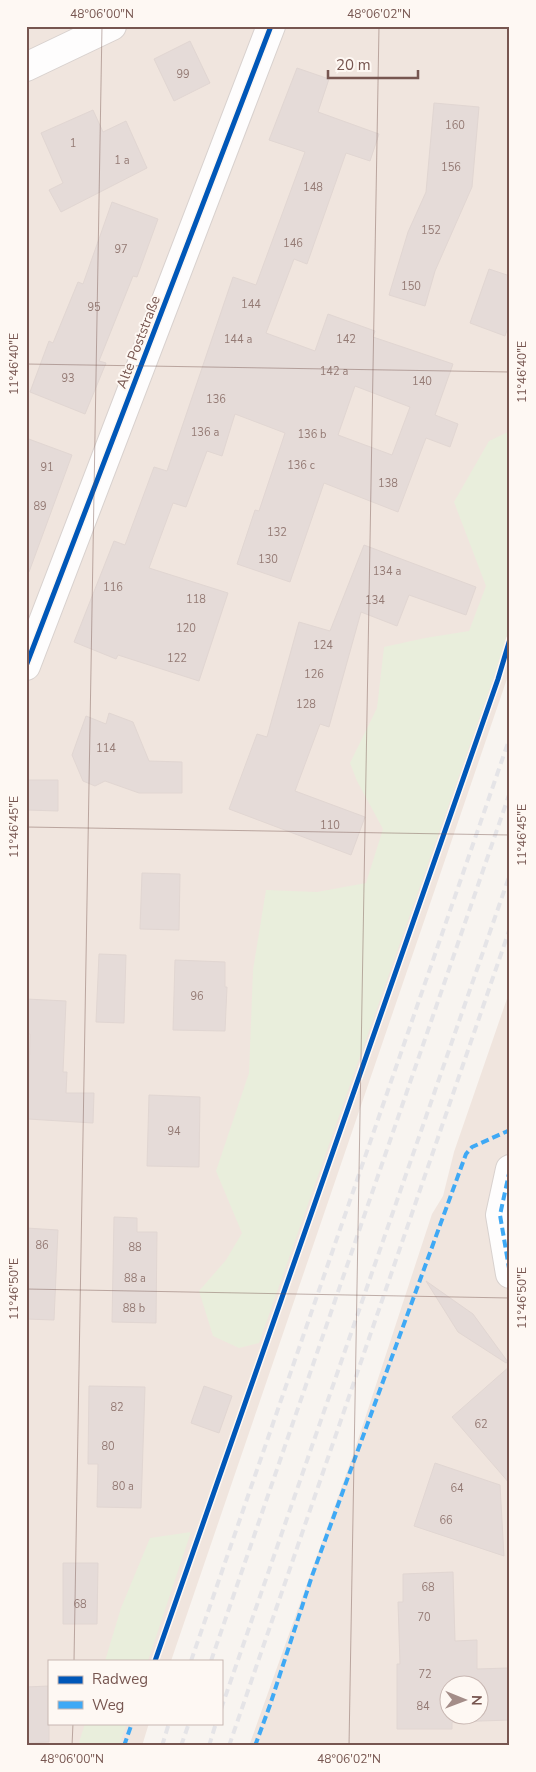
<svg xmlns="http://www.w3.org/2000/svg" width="536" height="1772" viewBox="0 0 536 1772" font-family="'Nunito Sans',sans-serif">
	<rect width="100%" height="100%" fill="#f8f4f0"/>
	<path fill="#f0e5de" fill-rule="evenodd" d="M26 26H510V670L171 1661H49V1723H149L142 1746H26Z
		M510 990V1746H249L353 1455 432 1214 443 1196 454 1152ZM448 1684H478V1714H448Z"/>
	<path fill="#e9eedc" d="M510 431V626L492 682 259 1343 239 1348 213 1336 199 1291 226 1260 242 1233 216 1171 249 1073 253 970 266 890 317 892 366 883 383 829 357 781 350 763 377 708 384 647 425 638 469 631 486 586 454 502 489 441Z
		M191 1532 148 1661H105L121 1608 150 1538Z
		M85 1723H127L119 1746H78Z"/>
	<path fill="#e5dbd8" stroke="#e1d6d2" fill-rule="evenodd" d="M190 41 210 83 174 101 154 59Z
		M297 68 329 79 318 112 379 134 370 161 346 153 307 264 294 259 266 333 315 351 328 314 375 331 373 337 453 364 435 415 458 424 450 447 426 438 398 512 324 483 290 582 237 564 255 510 259 511 285 433 235 414 222 456 207 451 186 507 173 503 149 568 228 593 199 681 118 655 116 659 74 642 114 541 125 545 154 467 167 471 233 277 256 285 305 152 269 140ZM355 386 410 407 392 455 338 435Z
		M434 103 479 107 472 187 435 271 425 306 389 295 408 232 426 192Z
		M93 110 103 132 126 121 147 168 61 212 49 190 63 183 41 133Z
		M112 202 158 219 137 277 133 276 99 361 106 363 85 414 30 392 49 341 53 343 78 282 83 284Z
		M489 269 510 276V322L505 336 470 323Z
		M26 438 72 455 29 572 26 571Z
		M364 545 476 587 466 615 409 595 397 626 361 612 329 727 320 724 295 791 365 817 351 855 229 809 257 734 267 737 299 622 330 631Z
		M109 713 133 722 149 761 182 762V793H139L105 781 95 786 83 781 72 755 86 716 106 724Z
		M27 780H58V811L27 810Z
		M142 873 180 874 179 930 140 929Z
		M99 954 126 955 124 1023 96 1022Z
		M175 960 225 962V987H227L225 1031 173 1030Z
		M26 999 66 1001 63 1072H67L66 1093H94L93 1123 28 1119 30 1034H26Z
		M149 1095 200 1097 199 1167 147 1166Z
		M114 1217 137 1218V1232H157L156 1323 112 1322Z
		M26 1228 58 1230 54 1320 26 1319Z
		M426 1281 473 1314 508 1362 506 1363 458 1332Z
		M510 1366V1484L452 1417Z
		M89 1386 145 1387 141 1508 97 1507 98 1464H88Z
		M204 1386 232 1396 219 1433 191 1423Z
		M435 1463 500 1485 504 1556 414 1526Z
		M63 1563H98L97 1624H63Z
		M453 1572 455 1641 477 1640V1669L508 1668 510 1720 452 1722V1729H397V1664H400L398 1602H403V1574ZM448 1684H478V1714H448Z
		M49 1686V1742L26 1743V1687Z"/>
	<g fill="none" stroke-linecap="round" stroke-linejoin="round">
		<defs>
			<path id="street" d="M26 67 112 26
				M26 666 271 26
				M510 1169 500 1215 510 1274"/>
		</defs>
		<use href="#street" stroke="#d8d1ce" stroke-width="30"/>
		<use href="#street" stroke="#fefdfd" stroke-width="28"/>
		<path stroke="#e5e4e7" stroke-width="4" stroke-dasharray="8 5" stroke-linecap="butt" d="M191 1661 510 737
			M211 1661 510 792
			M221 1709 510 874
			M162 1746 169 1723
			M181 1746 189 1723
			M209 1746 216 1723
			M229 1746 510 928"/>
		<path stroke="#3fa9f5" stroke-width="4" stroke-dasharray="8 4" stroke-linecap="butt" d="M510 1169 500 1215 510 1274
			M124 1746 132 1723
			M255 1746 270 1705 312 1576 466 1154 472 1147 510 1130"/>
		<defs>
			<path id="cycleway" d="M26 666 271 26
				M155 1661 498 679 510 639"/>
		</defs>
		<use href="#cycleway" stroke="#fef8f3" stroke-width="8"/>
		<use href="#cycleway" stroke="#0057b8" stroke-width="5"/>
	</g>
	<path fill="none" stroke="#775650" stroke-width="1" stroke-opacity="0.45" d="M26 364 510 372M26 827 510 835M26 1289 510 1298M74 1661 102 26M72 1746 73 1723M349 1746 379 26"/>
	<g text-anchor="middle" stroke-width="4" stroke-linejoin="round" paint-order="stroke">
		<g font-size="11" fill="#947a74">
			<text x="183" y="78">99</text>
			<text x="455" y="129">160</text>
			<text x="73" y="147">1</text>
			<text x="122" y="164">1 a</text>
			<text x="451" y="171">156</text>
			<text x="313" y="191">148</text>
			<text x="431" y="234">152</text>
			<text x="293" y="247">146</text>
			<text x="121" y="253">97</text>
			<text x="411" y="290">150</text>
			<text x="251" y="308">144</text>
			<text x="94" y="311">95</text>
			<text x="238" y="343">144 a</text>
			<text x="346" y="343">142</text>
			<text x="334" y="375">142 a</text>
			<text x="68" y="382">93</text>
			<text x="422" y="385">140</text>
			<text x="216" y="403">136</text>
			<text x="205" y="436">136 a</text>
			<text x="312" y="438">136 b</text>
			<text x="301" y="469">136 c</text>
			<text x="47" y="471">91</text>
			<text x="388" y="487">138</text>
			<text x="40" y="510">89</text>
			<text x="277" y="536">132</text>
			<text x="268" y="563">130</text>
			<text x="387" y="575">134 a</text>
			<text x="113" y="591">116</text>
			<text x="196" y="603">118</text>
			<text x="375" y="604">134</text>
			<text x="186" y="632">120</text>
			<text x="323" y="649">124</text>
			<text x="177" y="662">122</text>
			<text x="314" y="678">126</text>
			<text x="306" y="708">128</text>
			<text x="106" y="752">114</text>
			<text x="330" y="829">110</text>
			<text x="197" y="1000">96</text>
			<text x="174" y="1135">94</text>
			<text x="42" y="1249">86</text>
			<text x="135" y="1251">88</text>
			<text x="135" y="1282">88 a</text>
			<text x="134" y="1312">88 b</text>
			<text x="117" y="1411">82</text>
			<text x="481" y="1428">62</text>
			<text x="108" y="1450">80</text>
			<text x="123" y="1490">80 a</text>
			<text x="457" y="1492">64</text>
			<text x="446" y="1524">66</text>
			<text x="428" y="1591">68</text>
			<text x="80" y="1608">68</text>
			<text x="424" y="1621">70</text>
			<text x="425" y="1678">72</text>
			<text x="423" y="1710">84</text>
		</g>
		<g font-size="14" fill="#775650" stroke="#fef8f3">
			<text transform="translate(138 342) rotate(-69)" y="5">Alte Poststraße</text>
		</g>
	</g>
	<rect width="536" height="1772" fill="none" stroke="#fef8f3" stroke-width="55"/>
	<rect x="48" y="1660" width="175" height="65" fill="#fef8f3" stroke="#c8b7b2"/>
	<rect x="58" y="1676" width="25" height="8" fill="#0057b8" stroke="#c8b7b2"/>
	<text x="92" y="1684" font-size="15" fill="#775650">Radweg</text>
	<rect x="58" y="1701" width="25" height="8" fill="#3fa9f5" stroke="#c8b7b2"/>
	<text x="92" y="1710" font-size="15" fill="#775650">Weg</text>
	<g transform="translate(464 1700) rotate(91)"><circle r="24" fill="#fef8f3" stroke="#c8b7b2"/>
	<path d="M0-4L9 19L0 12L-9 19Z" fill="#a48d88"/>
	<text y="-8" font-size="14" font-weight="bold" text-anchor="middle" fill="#775650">N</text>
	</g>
	<path d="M328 70v8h90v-8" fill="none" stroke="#775650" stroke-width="2.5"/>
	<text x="336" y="70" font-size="15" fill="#775650" stroke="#fef8f3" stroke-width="4" paint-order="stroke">20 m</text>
	<rect x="28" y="28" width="480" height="1716" fill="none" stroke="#775650" stroke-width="2"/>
	<g font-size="12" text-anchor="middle" fill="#775650">
		<text x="102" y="18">48°06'00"N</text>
		<text x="379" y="18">48°06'02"N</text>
		<text transform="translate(14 364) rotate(-90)" y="4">11°46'40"E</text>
		<text transform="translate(522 372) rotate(-90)" y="4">11°46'40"E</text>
		<text transform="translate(14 827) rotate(-90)" y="4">11°46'45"E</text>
		<text transform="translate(522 835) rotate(-90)" y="4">11°46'45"E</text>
		<text transform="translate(14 1289) rotate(-90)" y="4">11°46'50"E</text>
		<text transform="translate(522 1298) rotate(-90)" y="4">11°46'50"E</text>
		<text x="72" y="1763">48°06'00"N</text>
		<text x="349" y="1763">48°06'02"N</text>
	</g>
</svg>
